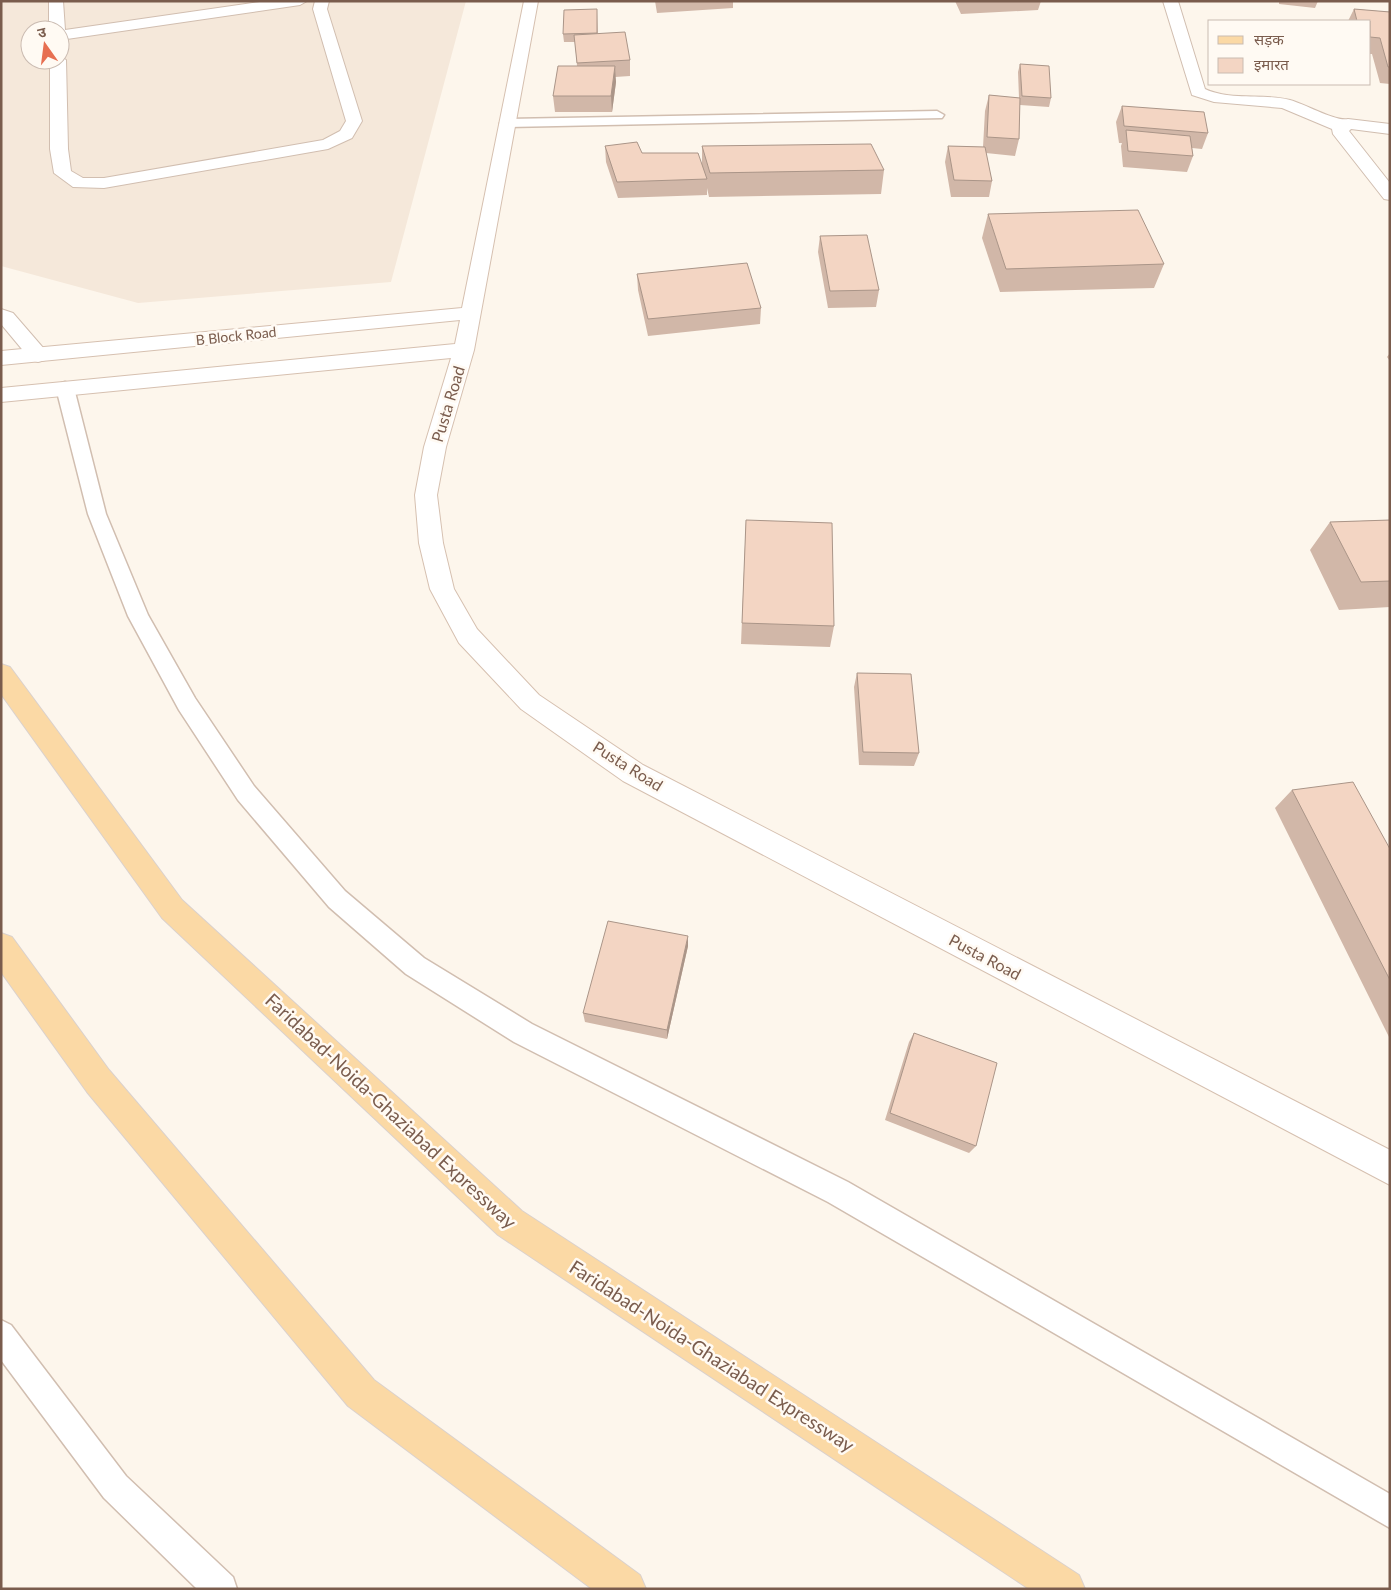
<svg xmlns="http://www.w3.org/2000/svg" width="1391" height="1590" viewBox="0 0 1391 1590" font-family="Lato,'Noto Sans Devanagari',sans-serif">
	<rect width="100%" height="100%" fill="#fdf6ec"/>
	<path fill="#f5e8da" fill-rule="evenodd" d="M1 1H466L391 282 138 303 1 266ZM30 30H60V60H30Z"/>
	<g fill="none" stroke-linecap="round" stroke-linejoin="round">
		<defs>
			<path id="lane" d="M937 111 944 115 942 118 507 127 500 123 507 119Z
				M65 382 71 384 74 388 106 514 148 615 195 698 254 786 345 891 424 958 532 1024 848 1182 1390 1494V1528L828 1202 514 1042 406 974 329 907 238 800 179 710 128 616 88 514 56 388 59 384Z
				M1 1320 11 1325 126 1476 233 1577 237 1589H197L104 1498 1 1360Z"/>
			<path id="street" d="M49 1H63L65 30 267 1H307L300 5 60 40V30H49Z
				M315 1H329L327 9 362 121 352 138 328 149 104 188 73 187 54 173 50 149V60H60V56L66 60 68 149 71 171 83 178H104L323 140 340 131 346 121 313 9Z
				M1163 1H1178L1205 89C1231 101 1263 93 1290 100 1305 104 1336 122 1348 119L1390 124V134L1351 129 1349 131 1390 183V200L1384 199 1333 134 1332 129 1282 108 1214 102 1192 95Z
				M1 309 13 313 45 350 48 355 45 360 38 362 31 360 1 324Z"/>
			<path id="secondary" d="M524 1H538L474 350 446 447 437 495 443 543 454 589 477 629 539 695 643 765 1390 1150V1185L623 781 521 709 459 643 430 589 419 543 415 495 424 447 451 358 1 402V388L455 344 460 320 1 365V351L462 308Z"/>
			<path id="primary" d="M1 664 10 667 182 900 522 1211 1079 1575 1085 1589H1029L498 1235 162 918 1 694Z
				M1 933 12 937 109 1070 374 1380 640 1575 646 1589H592L348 1406 87 1092 1 972Z"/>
		</defs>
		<use href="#lane" stroke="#d1beb0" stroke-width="3"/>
		<use href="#street" stroke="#d1beb0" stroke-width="2"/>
		<use href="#secondary" stroke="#d6c0b0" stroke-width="2"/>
		<use href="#primary" stroke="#dad1cd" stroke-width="2"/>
		<use href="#lane" fill="#fff" fill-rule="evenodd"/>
		<use href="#street" fill="#fff" fill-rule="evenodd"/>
		<use href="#secondary" fill="#fff" fill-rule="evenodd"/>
		<use href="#primary" fill="#fbd9a5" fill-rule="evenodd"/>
	</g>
	<path fill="#d1b7a8" d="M655 1H733V8L657 13Z
		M955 1H1041L1038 10 961 14Z
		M1279 1H1318L1315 8 1279 4Z
		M597 9 598 34 630 60V76L615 77 616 82 612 112H555L553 96 577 66 575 42H564L563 34Z
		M1354 9 1390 12V84L1380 83 1372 54H1370V21H1348Z
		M1020 64 1051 98 1049 107 1020 105 1019 139 1015 156 986 153 992 181 989 197H951L945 162 948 146 983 147 985 111 989 95 1019 98 1018 72Z
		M1122 106 1208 133 1202 149 1192 148 1193 156 1187 172 1123 167 1121 146 1122 143H1119L1116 122Z
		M605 146 702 164V146L884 170 881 194 709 197 707 188V195L618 198 606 162Z
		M988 214 1164 264 1154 288 1000 292 982 238Z
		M820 236 879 290 876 307 828 308 818 252Z
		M637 274 761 308 760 324 648 336 638 290Z
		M1390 353V361L1387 357Z
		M746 520 834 626 830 647 741 644Z
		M1390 520V607L1339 610 1310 550 1330 522Z
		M857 673 919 753 914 766 859 765 854 687Z
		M1292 790 1390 849V1039L1275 808Z
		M688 936V946L667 1039 585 1022 583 1013Z
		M914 1033 976 1146 969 1153 885 1120 909 1042Z"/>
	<path fill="#aa9588" d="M615 66 616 82 612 112 611 96Z
		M688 936V946L667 1039V1030Z"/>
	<path fill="#f3d5c3" stroke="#aa9588" d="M597 9V33L563 34 564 10Z
		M1354 9 1390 12V67H1388L1380 38 1370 37V21H1357Z
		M625 32 630 60 577 63 574 35Z
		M1020 64 1049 66 1051 98 1022 96Z
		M558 66H615L611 96H553Z
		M989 95 1020 98 1019 139 987 137Z
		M1122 106 1204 112 1208 133 1124 126Z
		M1126 130 1190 136 1193 156 1128 151Z
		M637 142 642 153H698L707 179 617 182 605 146Z
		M871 144 884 170 710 173 702 146Z
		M948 146 985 147 992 181 954 180Z
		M1138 210 1164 264 1006 269 988 214Z
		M867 235 879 290 830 291 820 236Z
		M747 263 761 308 648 319 637 274Z
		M746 520 832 523 834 626 742 623Z
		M1390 520V581L1361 582 1330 522Z
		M857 673 911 674 919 753 863 752Z
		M1353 782 1390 849V980L1292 790Z
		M608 921 688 936 667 1030 583 1013Z
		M914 1033 997 1063 976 1146 890 1113Z"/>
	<g text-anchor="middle" stroke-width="5" stroke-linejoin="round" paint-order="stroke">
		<g font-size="14" fill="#7a5c4d" stroke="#fffaf3">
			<text transform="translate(236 336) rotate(-6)" y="5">B Block Road</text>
		</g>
		<g font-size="16" fill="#7a5c4d" stroke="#fffaf3">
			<text transform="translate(448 404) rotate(-73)" y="6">Pusta Road</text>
			<text transform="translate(628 766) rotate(32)" y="6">Pusta Road</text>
			<text transform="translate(985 957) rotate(28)" y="6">Pusta Road</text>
		</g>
		<g font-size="19" fill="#7a5c4d" stroke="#fffaf3">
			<text transform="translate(391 1111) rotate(43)" y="7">Faridabad-Noida-Ghaziabad Expressway</text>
			<text transform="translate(712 1356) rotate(33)" y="7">Faridabad-Noida-Ghaziabad Expressway</text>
		</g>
	</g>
	<rect width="1391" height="1590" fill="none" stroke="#7a5c4d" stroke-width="5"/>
	<rect x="1208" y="20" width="162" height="65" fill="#fffaf3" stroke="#cabbb1"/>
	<rect x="1218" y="36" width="25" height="8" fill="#fbd9a5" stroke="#cabbb1"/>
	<text x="1254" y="45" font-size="15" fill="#7a5c4d">सड़क</text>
	<rect x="1218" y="58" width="25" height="15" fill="#f3d5c3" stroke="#cabbb1"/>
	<text x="1254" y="70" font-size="15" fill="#7a5c4d">इमारत</text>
	<g transform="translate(45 45) rotate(346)"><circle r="24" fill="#fffaf3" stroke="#cabbb1"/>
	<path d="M0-4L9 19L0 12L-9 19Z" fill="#e76f51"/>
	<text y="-8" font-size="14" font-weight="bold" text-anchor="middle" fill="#7a5c4d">उ</text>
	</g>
</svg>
